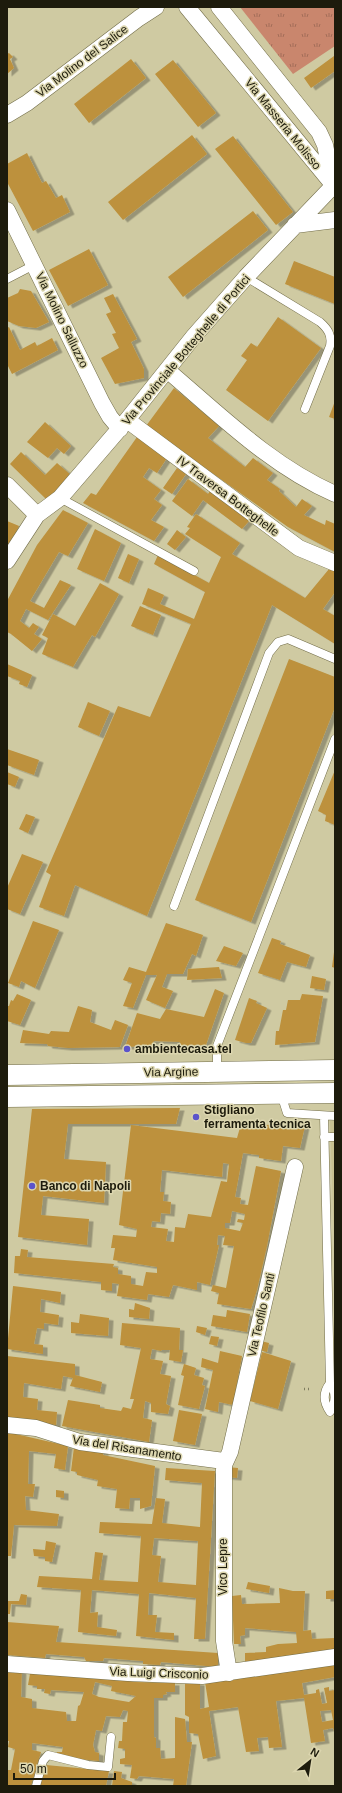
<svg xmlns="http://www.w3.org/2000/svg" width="342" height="1793" viewBox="0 0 342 1793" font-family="Arial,sans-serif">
	<defs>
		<pattern id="grass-tufts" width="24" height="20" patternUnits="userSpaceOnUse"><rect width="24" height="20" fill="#c9866d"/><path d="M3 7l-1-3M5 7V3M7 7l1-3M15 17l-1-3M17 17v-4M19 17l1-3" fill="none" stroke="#a36d58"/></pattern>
		<filter id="shadow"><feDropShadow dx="4.5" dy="2.5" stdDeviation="0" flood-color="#0004"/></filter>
	</defs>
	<rect width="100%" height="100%" fill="#cfcaa2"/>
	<path fill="#c8c192" d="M330 1121H335V1270Z"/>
	<path fill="url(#grass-tufts)" d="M240 7H333L335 9V46L293 74Z"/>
	<path fill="#bd913c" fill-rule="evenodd" filter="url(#shadow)" d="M9 53 13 57 10 59 14 68 7 74V54Z
		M334 56 335 58V71L311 88 304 78Z
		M131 59 146 78 89 123 74 104Z
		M173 60 216 113 198 127 155 74Z
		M192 135 207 154 123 220 108 202Z
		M233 136 293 212 276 225 215 149Z
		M27 153 42 183 46 181 56 198 62 195 70 212 33 231 7 182V164Z
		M253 211 268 230 183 297 168 277Z
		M89 249 108 285 68 306 49 270Z
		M294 261 335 277V304L285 284Z
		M20 289 31 291 49 322 36 328 19 326 7 321V298L18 293Z
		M113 294 137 339 131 342 144 369V378L115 384 101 358 119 348 112 334 116 333 106 314 111 312 104 298Z
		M278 317 321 348 268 421 226 390 247 360 241 356 251 343 257 347Z
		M9 327 20 350 35 342 37 346 52 338 58 350 12 374 7 364V328Z
		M174 388 219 426 208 438 245 467 253 458 273 473 267 480 280 489 279 491 296 507 302 499 312 506 304 515 325 525 326 520 335 524V552L288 527 146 426Z
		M335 401V419L329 417Z
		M45 422 71 446 64 454 57 448 48 458 27 442Z
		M137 437 167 458 157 473 149 468 143 477 161 490 154 499 162 505 151 520 164 527 154 541 83 503 91 493 96 495Z
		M21 452 45 475 57 463 72 476 47 500 10 464Z
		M177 468 186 474 172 494 163 488Z
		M188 479 208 494 210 491 249 521 242 529 203 500 192 516 172 501Z
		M63 510 88 523 68 556 59 552 30 601 44 608 60 580 71 585 48 620 26 609 20 621 29 628 33 623 39 627 34 634 42 639 32 651 11 634 7 632V601L37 545Z
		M196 514 240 543 232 554 305 598 329 569 335 571V592L323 609 335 616V644L272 605 147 916 75 885 64 916 39 907 51 875 46 872 118 706 150 717 191 624 142 604 148 588 164 595 160 604 194 619 205 592 154 564 158 555 209 583 221 557 185 534 190 528 187 527Z
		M7 521 19 526 7 552Z
		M95 529 121 543 104 581 77 569Z
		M177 530 186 537 175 550 167 544Z
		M128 554 139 559 129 583 118 578Z
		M100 583 119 594 95 637 92 635 73 667 42 654 48 638 42 635 53 614 75 626Z
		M140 606 161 615 153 635 131 626Z
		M289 659 335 677V707L251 922 195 900Z
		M7 664 32 675 27 687 19 684 20 681 7 676Z
		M88 702 110 711 99 736 78 727Z
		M7 749 39 760 34 775 7 765Z
		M335 770V825L325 821 326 815 318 811Z
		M7 772 19 777 15 787 7 784Z
		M26 814 35 817 28 833 19 829Z
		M22 854 43 862 20 914 7 909V888Z
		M33 921 59 930 35 988 21 981 19 987 8 983Z
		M166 923 203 935 196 956 192 954 183 974H167L162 987 173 991 165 1008 146 1000 157 975H146L133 1008 123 1006 132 983 123 980 129 967 146 972Z
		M272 938 281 941 280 944 310 955 306 967 287 962 280 980 258 973Z
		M224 946 243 953 236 966 216 961Z
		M334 952H335V968L332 967Z
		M219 967 222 978 187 980 188 969Z
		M312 976 326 979 324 990 310 988Z
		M215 989 224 993 206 1045 179 1046 180 1042 154 1041 151 1046 125 1047 137 1013 160 1019 166 1009 204 1017Z
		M17 994 31 1000 20 1025 7 1021V1006H9L11 1000 13 1001Z
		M302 994 323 996 315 1042 275 1045 276 1031H279L283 1010H286L288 1000H300Z
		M249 998 257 1001 256 1003 267 1008 251 1043H246L235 1040Z
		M78 1006 92 1010 90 1022 111 1030 115 1020 128 1025 120 1047 68 1048 48 1046 47 1044 20 1043 23 1030 49 1034 51 1031 69 1032Z
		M180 1108 176 1124H68L64 1159 106 1162 104 1203 43 1196 41 1215 89 1219 87 1245 18 1237 32 1109Z
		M241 1124 305 1126 300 1148 283 1146 281 1161 259 1158V1155L243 1153 235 1197 241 1198 240 1204 248 1205 256 1166 281 1171 267 1246 257 1290 251 1309 217 1304 219 1293 211 1291 213 1285 226 1288 234 1246 223 1245 225 1236 218 1235 217 1245H219L210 1285 197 1282V1290L173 1285 169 1297 148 1294 147 1300 117 1296 119 1284 112 1283V1291L101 1290V1282L14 1273 15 1256H20L21 1249 28 1250 27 1257 114 1264 113 1267 118 1268V1274L131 1276V1284L143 1286 146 1272 157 1273V1267L113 1260 115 1248H111L113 1235 136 1237 137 1229 119 1225 131 1125 237 1138ZM223 1163 229 1164 227 1182 221 1181 211 1217 188 1214 185 1228 175 1227 174 1242 166 1241 168 1229 151 1227 152 1221 160 1222 161 1213 170 1214 171 1202 163 1201 164 1192H160L162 1170 222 1177ZM232 1211 245 1214 244 1220 238 1219 237 1222 243 1223 240 1231 225 1228V1223H230Z
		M13 1286 61 1292 60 1303 41 1299 40 1312 59 1315 58 1325 44 1323V1329L37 1328 34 1344 43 1345V1354L7 1349Z
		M135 1303 150 1308 149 1319 129 1317V1309L134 1310Z
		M227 1310 250 1314 247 1332 211 1326 213 1315 226 1317Z
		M80 1314 109 1318 108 1336 71 1333V1322L79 1323Z
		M122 1323 180 1328 179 1350H183L181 1362 169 1360 170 1350H162L161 1351 152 1349 150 1359 163 1361 160 1374 171 1376 166 1404 170 1406 168 1414 151 1412V1403L145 1401 143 1418 152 1420 149 1442 62 1426 68 1400 100 1405V1408L121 1411 123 1407 131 1409 134 1399H130L141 1348 120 1345Z
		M197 1326 207 1328 205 1335 196 1332Z
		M211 1336 219 1337 217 1346 209 1344Z
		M261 1341 269 1343 267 1352 259 1350Z
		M220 1351 242 1356 233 1405 219 1402 218 1412 205 1409 213 1370 201 1367 202 1358 218 1363Z
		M262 1352 291 1361 278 1409 250 1401Z
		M7 1356 75 1364V1375L102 1382 100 1392 70 1386 73 1378 63 1376 61 1389 24 1383 23 1397 38 1399 37 1410 57 1412 56 1425 7 1419Z
		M184 1364 196 1368 194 1375 204 1378 202 1385 205 1386 199 1409 178 1405 184 1376 181 1375Z
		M179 1410 202 1414 195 1445 173 1441Z
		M7 1432 68 1446 65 1470 54 1468 56 1454 29 1451 28 1484H35L33 1497 25 1496 26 1510 59 1514 57 1526 14 1525 11 1556H7Z
		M74 1447 105 1449 103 1455 155 1466 151 1506 140 1509V1498H130L129 1509 115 1508 117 1489 97 1486 98 1480 77 1475V1472L71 1471Z
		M227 1467 238 1468 237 1478 226 1477Z
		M166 1468 215 1471 205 1639H194L196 1598 149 1593 148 1615H157L155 1632 174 1633V1640L136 1636 139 1594 92 1590 90 1613 98 1612 97 1627 117 1630 116 1636 78 1632 81 1590 37 1587 39 1576 92 1579 95 1552 103 1553 99 1580 138 1582 141 1536 99 1533 100 1522 152 1524 156 1498 165 1499 162 1523 200 1527 202 1483 165 1480ZM154 1538 198 1541 196 1585 158 1582 161 1556 152 1555Z
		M56 1490 64 1491V1498L56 1497Z
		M46 1541 56 1543 52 1562 45 1561V1557L34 1556 33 1549 45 1550Z
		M248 1582 270 1586 269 1593 246 1589Z
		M279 1588 293 1591H305L303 1631 311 1630 312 1639 335 1638V1651L245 1666V1653L266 1652V1647L278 1644 297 1643 296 1632 245 1628V1635L240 1636 241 1644H234L232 1596 241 1595 242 1604 280 1603Z
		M335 1590V1599H326V1591Z
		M21 1594 27 1595 26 1605 11 1604 10 1614H7V1601H19Z
		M7 1622 59 1626 56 1642 218 1653V1667L161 1662 160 1665 143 1664V1661L104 1658 103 1661H86L84 1657 46 1654 45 1658 7 1655Z
		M335 1662V1677L302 1683 304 1695 316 1693V1690L319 1689 322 1704 327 1703 324 1688 329 1687V1691L335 1690V1733L333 1728 323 1730 325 1741 311 1743 304 1698 276 1701 282 1747 269 1748 268 1737 257 1738 259 1751 246 1752 238 1707 209 1711 216 1756 203 1759 198 1734 189 1733V1717L185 1715V1681L200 1683V1709L209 1707 205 1682ZM331 1710 333 1720 322 1722 320 1711Z
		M7 1666H22L21 1697 32 1699V1708L66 1712 67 1721H76L78 1706 80 1705 84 1692 51 1690 50 1694 44 1693 45 1689H37V1686L28 1685 31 1668 122 1679 135 1682 175 1683V1692H166L167 1694 163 1695V1698H154V1737L156 1738V1748H160L161 1759 175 1758V1717L185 1719 187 1742H192L186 1786H173L174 1779 139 1776 137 1779 130 1778 132 1765 120 1764V1759L125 1758V1749L118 1748 119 1741H122L123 1722H127L128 1711 123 1710 120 1717 106 1716 102 1731 96 1730 93 1745 95 1752 99 1753V1761L56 1757 57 1752H62L63 1747 32 1743V1750L41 1752 31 1786H7V1770H11L15 1749 8 1747 9 1741H7ZM95 1682 112 1686 111 1691 136 1696 129 1702 99 1697 92 1694Z
		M46 1765 109 1771 106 1786H40Z
		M114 1771 122 1772 121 1778 132 1782V1786H112Z"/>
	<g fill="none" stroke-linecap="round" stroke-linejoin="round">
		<defs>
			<path id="service" d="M246 277 320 322C328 329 332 335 330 346L305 409
				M7 279 34 265
				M60 498 194 571
				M174 906 269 653 278 642 288 639 335 659
				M217 1071V1046L335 739
				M281 1094 287 1113 335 1116
				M324 1116 330 1383C336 1392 336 1402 330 1412 323 1402 323 1392 330 1383
				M324 1137H335
				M36 1786 43 1761 48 1755 88 1765 108 1767 111 1737"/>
			<path id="minor" d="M187 7 335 187
				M219 7 319 132 325 145 333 184
				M7 115 27 103 139 18 156 7
				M7 210 102 403 110 417 120 429
				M295 225 335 220
				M167 370C220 415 271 466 335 494
				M127 420 299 548 335 563
				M7 485 37 515
				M7 561 37 515 60 498 127 420 194 336 246 277 335 184
				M7 1425 36 1428 80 1442 224 1461
				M7 1664 128 1673 202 1676 335 1657
				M229 1673 224 1641V1465L230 1452 295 1167"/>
			<path id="tertiary" d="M7 1075 335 1070
				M7 1097 335 1093"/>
		</defs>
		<use href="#service" stroke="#726d49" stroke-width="9"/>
		<use href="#minor" stroke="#726d49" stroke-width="17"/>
		<use href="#tertiary" stroke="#726d49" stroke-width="21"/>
		<path stroke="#807d60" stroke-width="2.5" stroke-dasharray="1 3" stroke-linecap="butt" d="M304 1389H312"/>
		<use href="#service" stroke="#fff" stroke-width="8"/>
		<use href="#minor" stroke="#fff" stroke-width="16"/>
		<use href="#tertiary" stroke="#fff" stroke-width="20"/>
	</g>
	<g fill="#5b53cb" stroke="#dcd6af" stroke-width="1.5">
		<circle cx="127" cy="1049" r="4"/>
		<circle cx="196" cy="1117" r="4"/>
		<circle cx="32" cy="1186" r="4"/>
	</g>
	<g text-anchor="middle" stroke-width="3" stroke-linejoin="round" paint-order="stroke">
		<g font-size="12" fill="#1d1b0c" stroke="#dcd6af">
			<text transform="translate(82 61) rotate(-37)" y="4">Via Molino del Salice</text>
			<text transform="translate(283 124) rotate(51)" y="4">Via Masseria Molisso</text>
			<text transform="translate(62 320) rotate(64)" y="4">Via Molino Salluzzo</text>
			<text transform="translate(186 350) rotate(-50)" y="4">Via Provinciale Botteghelle di Portici</text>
			<text transform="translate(228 496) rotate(37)" y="4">IV Traversa Botteghelle</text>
			<text transform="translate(171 1072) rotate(-1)" y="4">Via Argine</text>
			<text transform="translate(261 1315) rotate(-77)" y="4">Via Teofilo Santi</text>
			<text transform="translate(127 1448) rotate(9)" y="4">Via del Risanamento</text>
			<text transform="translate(223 1567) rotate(-90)" y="4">Vico Lepre</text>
			<text transform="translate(159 1673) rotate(2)" y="4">Via Luigi Crisconio</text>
		</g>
		<g font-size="12" font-weight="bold" fill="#1d1b0c" stroke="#dcd6af" text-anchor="start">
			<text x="135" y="1053">ambientecasa.tel</text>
			<text x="204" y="1114">Stigliano<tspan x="204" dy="14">ferramenta tecnica</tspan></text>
			<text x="40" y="1190">Banco di Napoli</text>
		</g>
	</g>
	<rect width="342" height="1793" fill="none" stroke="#1d1b0c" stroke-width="16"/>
	<g transform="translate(310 1761) rotate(30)" stroke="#dcd6af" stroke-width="3" paint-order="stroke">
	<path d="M0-3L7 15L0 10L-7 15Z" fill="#1d1b0c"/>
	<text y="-6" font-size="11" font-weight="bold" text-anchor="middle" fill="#1d1b0c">N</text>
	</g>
	<path d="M14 1773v6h101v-6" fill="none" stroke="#1d1b0c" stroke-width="2"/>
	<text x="20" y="1773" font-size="12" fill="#1d1b0c" stroke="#dcd6af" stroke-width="3" paint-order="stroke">50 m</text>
</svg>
